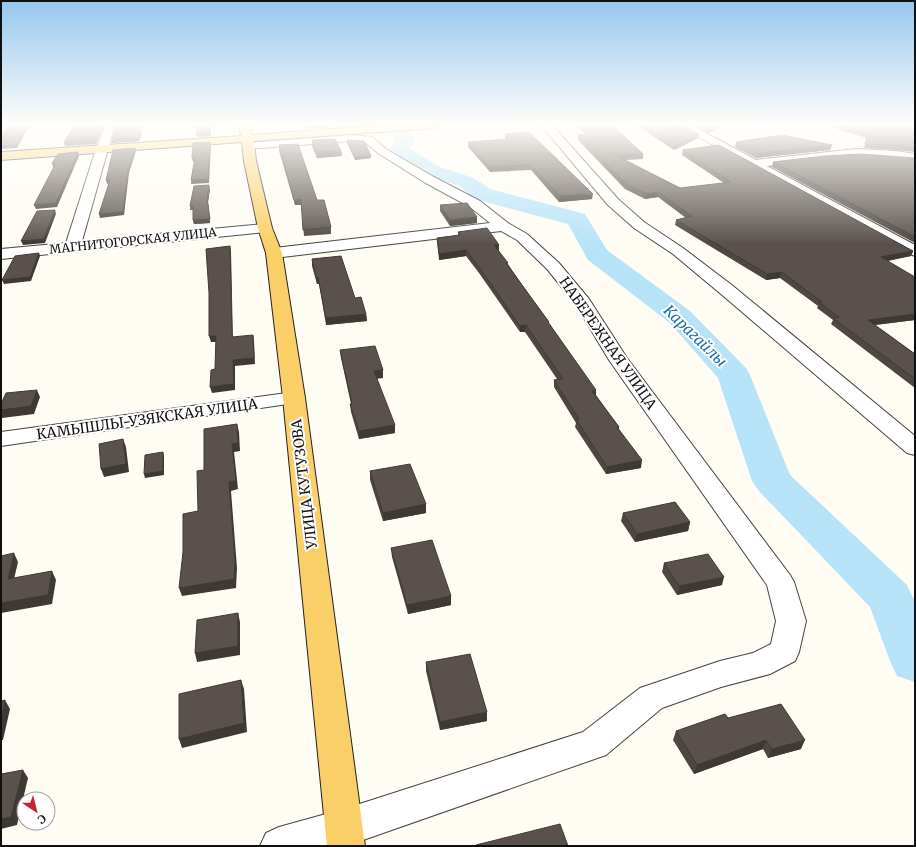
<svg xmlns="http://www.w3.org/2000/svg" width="916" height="847" viewBox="0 0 916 847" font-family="Merriweather,serif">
	<rect width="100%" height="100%" fill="#fffcf4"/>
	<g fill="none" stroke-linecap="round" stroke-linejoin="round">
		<path fill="#b7e3f8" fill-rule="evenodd" d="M376 125H394V128L410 132 415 137 410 149 440 167 474 178 490 189 585 214 607 250 690 311 746 368 750 375 790 475 907 585 915 602V682L897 676 890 661 870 607 758 490 752 481 718 378 670 323 588 260 568 224 474 199 460 186 426 175 393 155 390 151 396 139 380 135Z"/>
		<defs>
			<path id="minor" d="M106 125H116L108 149 82 241 265 224 270 225 272 228 270 231 265 232 1 259V249L66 243 96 149Z
				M541 125H552L618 199 644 222 683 248 733 286 915 436V455L907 453 721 294 673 254 634 228 608 205Z
				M677 125H691L756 160 856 149 896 151 915 154V162C865 152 817 160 767 166L915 245V256L910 254Z
				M352 135 372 137 386 149 432 176 480 201 508 223 527 234 559 263 589 299 627 358 790 575 794 582 806 621 799 652 795 661 770 674 721 687 662 708 606 755 346 846H260L266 833 279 827 344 809 583 732 640 688 720 661 753 653 771 644 776 621 767 585 609 360 576 305 547 269 517 240 501 231 274 258 269 256 266 253 269 250 274 248 490 223 470 207 424 182 378 153 365 142 352 141 249 149 245 148 243 146 245 144 249 143Z
				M294 392 301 394 305 398 301 402 1 446V432Z"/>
			<path id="major" d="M239 125H249L252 135 386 125H441L436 128 254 141 256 161 272 228 282 253 305 398 365 846H327L283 398 266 253 258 228 244 161 242 142 1 160V152L241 136Z"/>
		</defs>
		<use href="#minor" stroke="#434343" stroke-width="2"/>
		<use href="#major" stroke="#212121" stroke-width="2"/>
		<use href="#minor" fill="#fff" fill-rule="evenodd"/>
		<use href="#major" fill="#fbcf68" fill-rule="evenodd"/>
	</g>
	<path fill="#4d4641" d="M574 125H612L643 154V159L625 160 680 188 724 183 682 155 683 150 913 251 911 256 888 261 915 320 875 325 915 354V388L831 324 833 320 817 308 818 306 780 278 766 280 675 225 676 220 686 218 658 197 645 199 625 189 578 140V135L586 134Z
		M636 125H679V128L699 134 698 138 674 150Z
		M700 125 716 130 709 133 700 128Z
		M837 125 915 126V152L896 150 864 148 867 138 837 129Z
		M505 134 592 199 559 202 531 170 490 172 468 147V142L505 139Z
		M312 140 341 151 342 156 317 158 312 146Z
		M347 140 371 158 355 160 347 143Z
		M736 142 832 145 830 150 756 158 735 147Z
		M279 145 317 200 331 227V234L304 236 301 205H295L279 151Z
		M915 158V243L772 167 773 162Z
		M210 189 208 202 210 223 194 224 193 220V210H190V206Z
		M440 205 477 217V223L450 226 440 211Z
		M458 232 499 245V251L549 324 596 395 619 427V429L641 468 606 474 575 427 576 423 554 387V380L557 379 525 332H520L479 273 466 256 439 260 437 238 458 235Z
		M312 259 355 298 366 314 367 321 326 325 319 284H317L312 266Z
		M340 350 383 370V378H377L395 433 359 439 351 412 350 404H351L341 358Z
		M370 471 426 504V513L383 521 370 480Z
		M623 513 690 522 688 531 635 542 621 521Z
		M391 548 451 596V605L408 614 392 557Z
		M664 563 722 585 677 595 662 572Z
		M426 662 487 721 440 730 426 671Z
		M728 718 801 749 768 758 763 749 694 774 673 740 676 731Z"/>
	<path fill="#3f3935" d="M27 125H30L17 148 1 149V146Z
		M103 125H105L96 144 65 146 64 143Z
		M139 125H141L137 135V131Z
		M210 125H211V136L197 137 196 134Z
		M305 125H328V128L306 129Z
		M677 125H679V128L671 129Z
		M717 127 716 130 709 133 710 131Z
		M141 131 142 134 139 141 112 143 111 140Z
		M699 134 698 138 674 150 675 146Z
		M210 142 211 146 209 183 191 184V180Z
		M832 145 830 150 756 158 757 153Z
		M135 148 136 151 129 173 124 215 100 218 99 214 128 170Z
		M341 151 342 156 317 158 316 152Z
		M78 152 79 156 57 207 36 209 34 205Z
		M371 156V158L355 160V157Z
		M192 158H195L196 162H193Z
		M52 163H56L57 166 53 167Z
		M106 180H110L111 183 107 184Z
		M209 185 210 189 208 202 210 223 194 224 193 220 207 198Z
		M658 192V197L645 199 646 194Z
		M593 194 592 199 559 202 560 196Z
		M301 199V205H295L294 200Z
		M55 210 56 214 45 243 23 245 21 241Z
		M477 217V223L450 226V220Z
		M494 245H499V251H494Z
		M230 246 231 251 233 343 232 337Z
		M466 250V256L439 260V254Z
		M913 251 911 256 879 262 881 257Z
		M39 253 40 256 31 281 4 284 2 280Z
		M782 272 780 278 766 280 767 274Z
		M318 277 319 284H317L316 278Z
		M366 314 367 321 326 325V318Z
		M915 314V320L866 326 868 320Z
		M526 325 525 332H520V326Z
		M253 335 254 341 255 364 235 366V390L212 393 210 387 233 360Z
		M209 336H216L217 342H211Z
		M383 370V378L375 379 374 371Z
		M37 390 40 397 34 414 2 418 1 410Z
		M596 390V397L592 391Z
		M237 424 239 432 240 451 234 452 238 489 231 491 237 568 236 588 182 596 179 588 229 482 232 444Z
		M395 425V433L359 439V431Z
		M123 439 126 447 129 472 104 477 101 469Z
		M163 452 164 456V475L145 478 144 474Z
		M642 460 641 468 606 474 607 467Z
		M426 504V513L383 521V513Z
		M690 522 688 531 635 542 637 534Z
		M14 553 18 562 12 588 8 579Z
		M52 571 56 580 52 604 1 613V603Z
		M724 577 722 585 677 595 679 586Z
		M451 596V605L408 614 407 605Z
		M238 613 240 622V655L197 662 195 653Z
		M241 680 244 689 247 732 182 748 179 739Z
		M5 700 10 709 3 740H1V718Z
		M487 712V721L440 730V722Z
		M766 740 763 749 694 774 697 765Z
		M805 740 801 749 768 758 772 749Z
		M23 770 28 778 17 825 1 829V819Z"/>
	<path fill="#5a514c" stroke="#3f3935" d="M10 125H27L16 145 1 146V136Z
		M74 125H103L96 141 64 143Z
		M115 125H139L137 131H141L139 138 111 140Z
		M198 125H210V133L196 134Z
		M580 125H612L643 154 617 156 680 188 731 182 683 150 719 145 913 251 881 257 915 277V314L868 320 915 354V379L833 318 839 317 819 302H822L782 272 767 274 676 220 692 216 658 192 646 194 626 184 578 135 591 133Z
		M643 125H677L671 129 685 127 699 134 675 146Z
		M700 125H716L717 127 710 131Z
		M840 125 915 126V148L897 145 865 144 868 134Z
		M529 132 593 194 560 196 531 165 490 167 468 142 510 139 505 134Z
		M782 135 832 145 757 153 736 142Z
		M335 139 341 151 316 152 312 140Z
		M347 140 364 141 371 156 355 157Z
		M210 142 208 179 191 180 195 158H192L193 143Z
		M298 144 317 200H324L331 227 303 230 301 199 294 200 279 145Z
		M135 148 128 170 123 212 99 214 110 180H106L113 150Z
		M78 152 56 203 34 205 56 163H52L58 154Z
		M861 154 915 158V237L773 162 824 156Z
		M209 185 207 198 210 219 193 220V206H190L194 186Z
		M467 203 477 217 450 220 440 205Z
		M55 210 44 239 21 241 37 211Z
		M487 228 499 245H494L508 263H506L549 322H548L596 390 592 391 619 427H617L642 460 607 467 576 419H579L554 380 563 379 526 325 520 326 479 267 466 250 439 254 437 238 460 235 458 232Z
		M230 246 232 337 253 335 254 358 233 360 234 384 210 387 211 370 215 369 216 336H209V293L206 249Z
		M39 253 30 277 2 280 15 256Z
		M341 256 355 298 361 297 366 314 326 318 318 277 316 278 312 259Z
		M375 346 383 370 374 371 395 425 359 431 350 404H352L340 350Z
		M37 390 31 406 1 410V404L6 393Z
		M237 424 238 443 232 444 236 481 229 482 235 560 234 579 179 588 183 552V514L198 511 197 471 204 470V429Z
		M123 439 126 464 101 469 99 444Z
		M163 452V471L144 474 145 455Z
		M410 464 426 504 383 513 370 471Z
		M675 502 690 522 637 534 623 513Z
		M432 540 451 596 407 605 391 548Z
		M14 553 8 579 52 571 48 595 1 603V556Z
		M708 554 724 577 679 586 664 563Z
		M238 613V646L195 653 197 620Z
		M470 654 487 712 440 722 426 662Z
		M241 680 244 723 179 739V694Z
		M5 700 1 718V701Z
		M781 704 805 740 772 749 766 740 697 765 676 731 725 714 728 718Z
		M23 770 11 817 1 819V774Z
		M560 824 568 846H476V845Z"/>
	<linearGradient id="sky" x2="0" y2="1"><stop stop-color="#94c7ee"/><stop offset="0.51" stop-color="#fffefa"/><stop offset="1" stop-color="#fffefa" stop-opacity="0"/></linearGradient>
	<rect width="916" height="244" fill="url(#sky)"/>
	<g text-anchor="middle" stroke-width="4" stroke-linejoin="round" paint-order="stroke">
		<g font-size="12" fill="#101010" stroke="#fff">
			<text transform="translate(133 241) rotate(-6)" y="4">МАГНИТОГОРСКАЯ УЛИЦА</text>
		</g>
		<g font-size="14" fill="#101010" stroke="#fff">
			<text transform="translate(608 343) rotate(55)" y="5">НАБЕРЕЖНАЯ УЛИЦА</text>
			<text transform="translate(147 419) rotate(-8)" y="5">КАМЫШЛЫ-УЗЯКСКАЯ УЛИЦА</text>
			<text transform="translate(304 484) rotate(-97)" y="5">УЛИЦА КУТУЗОВА</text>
		</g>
		<g font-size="15" font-style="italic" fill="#156fa7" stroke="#fff">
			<text transform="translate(695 336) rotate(44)" y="5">Карагайлы</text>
		</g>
	</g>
	<rect width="916" height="847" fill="none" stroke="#101010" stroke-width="4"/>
	<g transform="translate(36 811) rotate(145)"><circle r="19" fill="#ffffff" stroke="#9f9f9f"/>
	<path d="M0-3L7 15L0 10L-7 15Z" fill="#c52434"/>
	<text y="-6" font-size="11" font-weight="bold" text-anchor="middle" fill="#101010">С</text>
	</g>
</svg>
